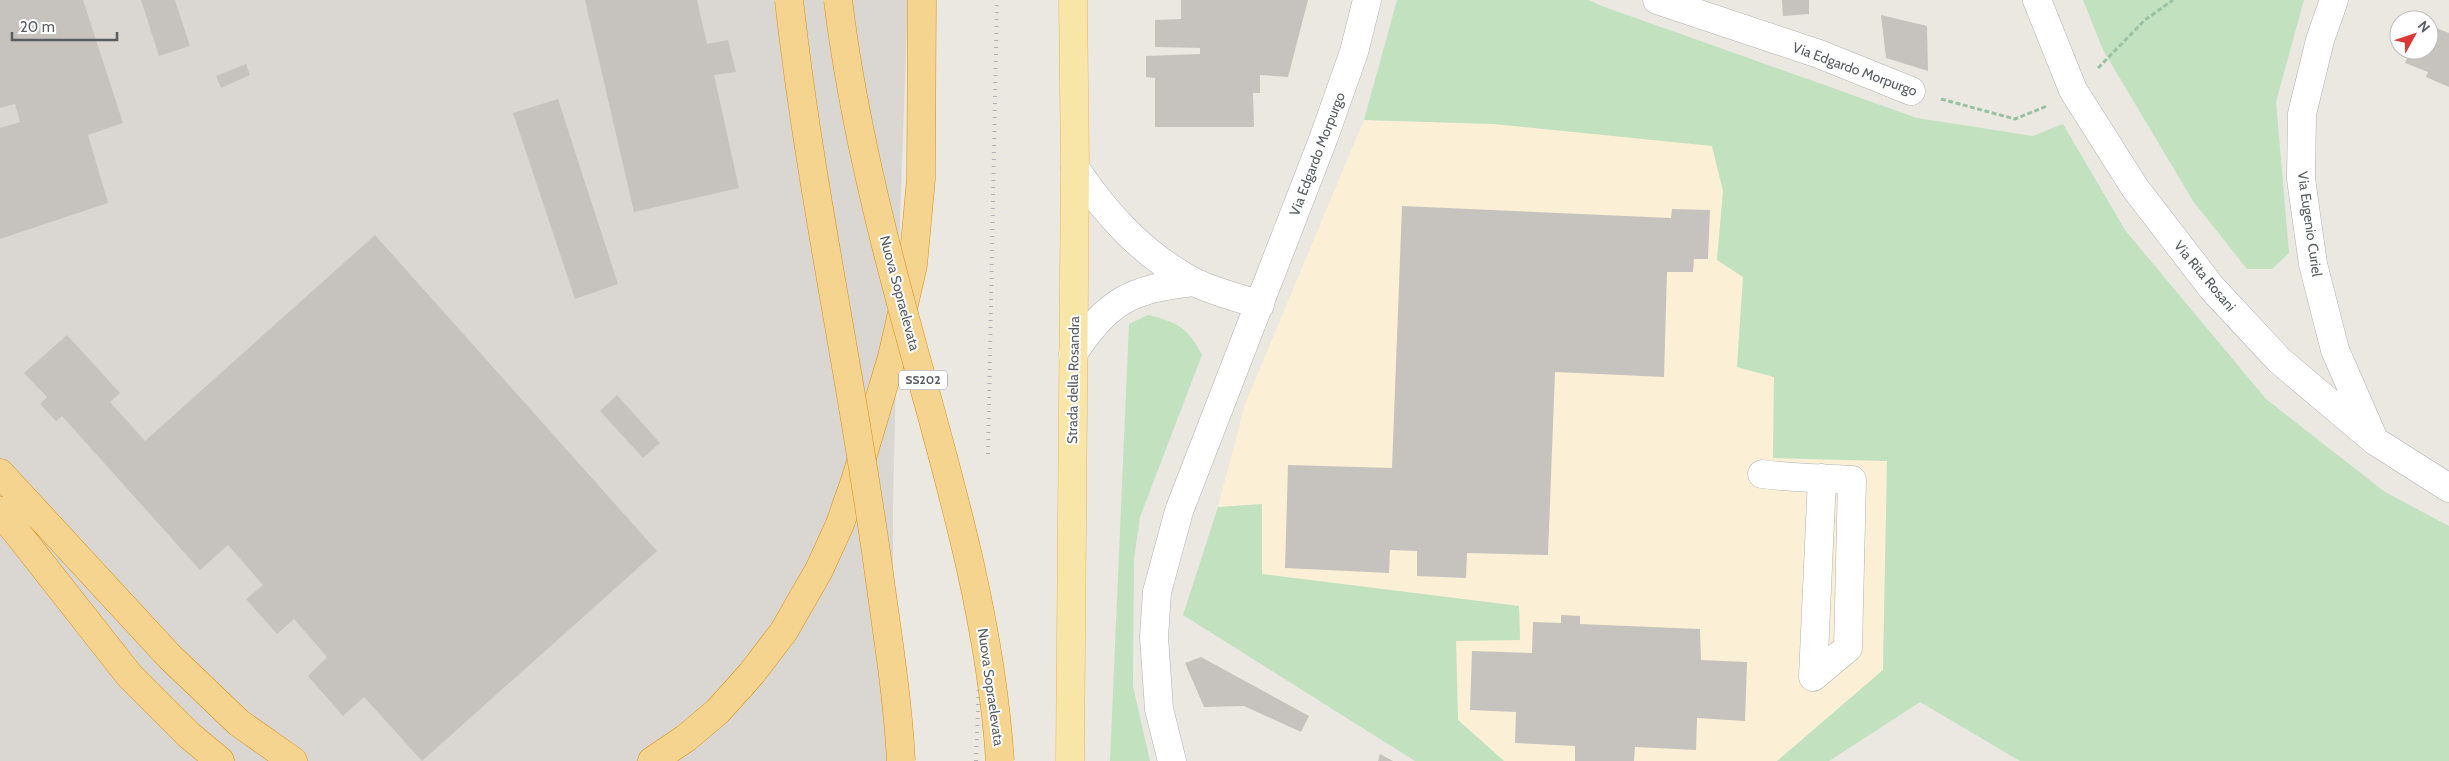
<svg xmlns="http://www.w3.org/2000/svg" width="2449" height="761" viewBox="0 0 2449 761" font-family="Cabin,sans-serif">
	<rect width="100%" height="100%" fill="#ebe8e1"/>
	<path fill="#fbf0d6" d="M1364 120 1493 124 1712 145 1723 191 1717 260 1743 277 1737 367 1774 377 1773 457 1887 461 1883 670 1777 761H1504L1458 720 1456 640H1520L1519 606 1262 574V504L1218 507 1245 404Z"/>
	<path fill="#dad7d3" d="M0 0H908L900 217 893 503V761H0Z"/>
	<path fill="#c1e1bf" d="M1397 0H1589L1599 5 1917 118 2033 136 2063 124 2125 230 2266 399 2385 492 2449 526V761H2020L1920 702 1829 761H1777L1883 670 1887 461 1773 458 1774 377 1737 367 1743 277 1717 260 1723 191 1712 146 1493 124 1364 120Z
		M2083 0H2304L2276 102 2289 253 2272 269H2247L2193 201 2103 50Z
		M1148 315C1178 322 1188 328 1202 355L1140 517 1134 559 1133 686 1150 761H1110L1129 324Z
		M1262 504V574L1519 606 1520 640 1456 641 1458 720 1504 761H1415L1183 615 1218 507Z"/>
	<path fill="#c6c3be" d="M0 0H83L123 123 88 135 108 203 0 239V128L20 122 15 104 0 108Z
		M141 0H175L190 46 159 56Z
		M585 0H697L707 44 728 40 736 72 714 75 739 188 634 212Z
		M1181 0H1308L1288 77 1260 75V93H1253L1254 127H1155V78L1146 77V56L1200 54V48L1155 47V20L1181 19Z
		M1782 0H1809V14L1783 16Z
		M1881 15 1927 26 1928 71 1886 58Z
		M2431 26 2449 33V87L2426 77 2428 72 2405 63 2411 50H2429V29Z
		M246 64 250 75 221 88 216 76Z
		M558 99 618 284 575 299 513 113Z
		M1402 206 1671 218 1672 209 1710 210 1708 259H1694L1693 272H1667L1664 377 1555 372 1548 555 1467 553 1466 578 1417 576V551L1390 550 1389 573 1285 568 1288 465 1392 468Z
		M375 235 657 551 422 761 364 697 343 716 308 676 327 657 294 619 277 634 246 599 263 585 228 545 200 570 62 416 56 421 40 404 47 397 24 373 67 335 120 393 110 402 145 441Z
		M617 395 660 443 643 458 600 411Z
		M1561 615 1580 616V624L1700 629 1701 660 1747 662 1745 721 1697 718 1696 750 1635 747 1634 761H1575V746L1515 743 1516 712 1470 710 1472 651 1532 653 1533 622 1561 623Z
		M1201 657 1309 716 1301 732 1244 706 1204 707 1185 663Z
		M1380 754 1393 761H1378Z"/>
	<g fill="none" stroke-linecap="round" stroke-linejoin="round">
		<defs>
			<path id="minor" d="M1657 0 1819 54 1911 91
				M2037 0 2073 90 2135 188 2212 288 2279 360 2375 441 2449 488
				M2334 0 2320 40 2302 114 2301 179 2313 264 2335 350 2372 435
				M1075 168C1106 214 1142 254 1192 281 1213 292 1238 297 1260 305
				M1073 354C1107 301 1131 289 1193 282
				M1762 474C1792 478 1822 478 1852 480L1848 648 1813 677 1822 478
				M1172 761 1159 709 1154 637 1157 592 1179 511 1324 137 1354 52 1367 0"/>
			<path id="major" d="M1070 761 1075 168 1073 0"/>
			<path id="highway" d="M0 473 169 656 239 723 293 761
				M0 511 129 675 190 736 220 761
				M652 761 686 738 718 711 752 673 784 631 819 570 840 524 856 478 892 357 913 265 921 179 922 0"/>
		</defs>
		<use href="#minor" stroke="#aeb2b5" stroke-width="29"/>
		<use href="#major" stroke="#e6b75f" stroke-width="29"/>
		<use href="#highway" stroke="#db8f11" stroke-width="29"/>
		<path stroke="#99c2a2" stroke-width="3" stroke-dasharray="5 2.5" stroke-linecap="butt" d="M2098 68 2145 20 2173 0
			M1941 99 2015 119 2047 106"/>
		<use href="#minor" stroke="#fff" stroke-width="28"/>
		<use href="#major" stroke="#f8e6a9" stroke-width="28"/>
		<use href="#highway" stroke="#f4d48f" stroke-width="28"/>
		<path stroke="#afb0b1" stroke-width="4" stroke-dasharray="1 6" stroke-linecap="butt" d="M988 454 997 0
			M976 761 979 683"/>
		<defs>
			<path id="highway-bridge" d="M789 0C811 197 855 391 881 588 889 645 898 703 901 761
				M838 0C846 65 859 132 874 196 917 385 987 566 1000 761"/>
		</defs>
		<use href="#highway-bridge" stroke="#db8f11" stroke-width="29" stroke-linecap="butt"/>
		<use href="#highway-bridge" stroke="#f4d48f" stroke-width="28"/>
	</g>
	<g text-anchor="middle" stroke-width="4" stroke-linejoin="round" paint-order="stroke">
		<rect fill="#fff" stroke="#8b8e90" stroke-width="1" x="899" y="370.5" width="48" height="19" rx="4"/>
		<g font-size="12" font-weight="bold" fill="#595d61">
			<text x="923" y="384">SS202</text>
		</g>
		<g font-size="14" fill="#595d61" stroke="#fff">
			<text transform="translate(1855 69) rotate(20)" y="5">Via Edgardo Morpurgo</text>
			<text transform="translate(1317 154) rotate(-69)" y="5">Via Edgardo Morpurgo</text>
			<text transform="translate(2310 224) rotate(82)" y="5">Via Eugenio Curiel</text>
			<text transform="translate(2205 276) rotate(50)" y="5">Via Rita Rosani</text>
			<text transform="translate(900 293) rotate(75)" y="5">Nuova Sopraelevata</text>
			<text transform="translate(1073 380) rotate(-89)" y="5">Strada della Rosandra</text>
			<text transform="translate(991 687) rotate(82)" y="5">Nuova Sopraelevata</text>
		</g>
	</g>
	<g transform="translate(2414 35) rotate(50)"><circle r="24" fill="#ffffff" stroke="#bdbec0"/>
	<path d="M0-4L9 19L0 12L-9 19Z" fill="#db3937"/>
	<text y="-8" font-size="14" font-weight="bold" text-anchor="middle" fill="#595d61">N</text>
	</g>
	<path d="M12 32v8h105v-8" fill="none" stroke="#595d61" stroke-width="2.5"/>
	<text x="20" y="32" font-size="15" fill="#595d61" stroke="#ffffff" stroke-width="4" paint-order="stroke">20 m</text>
</svg>
